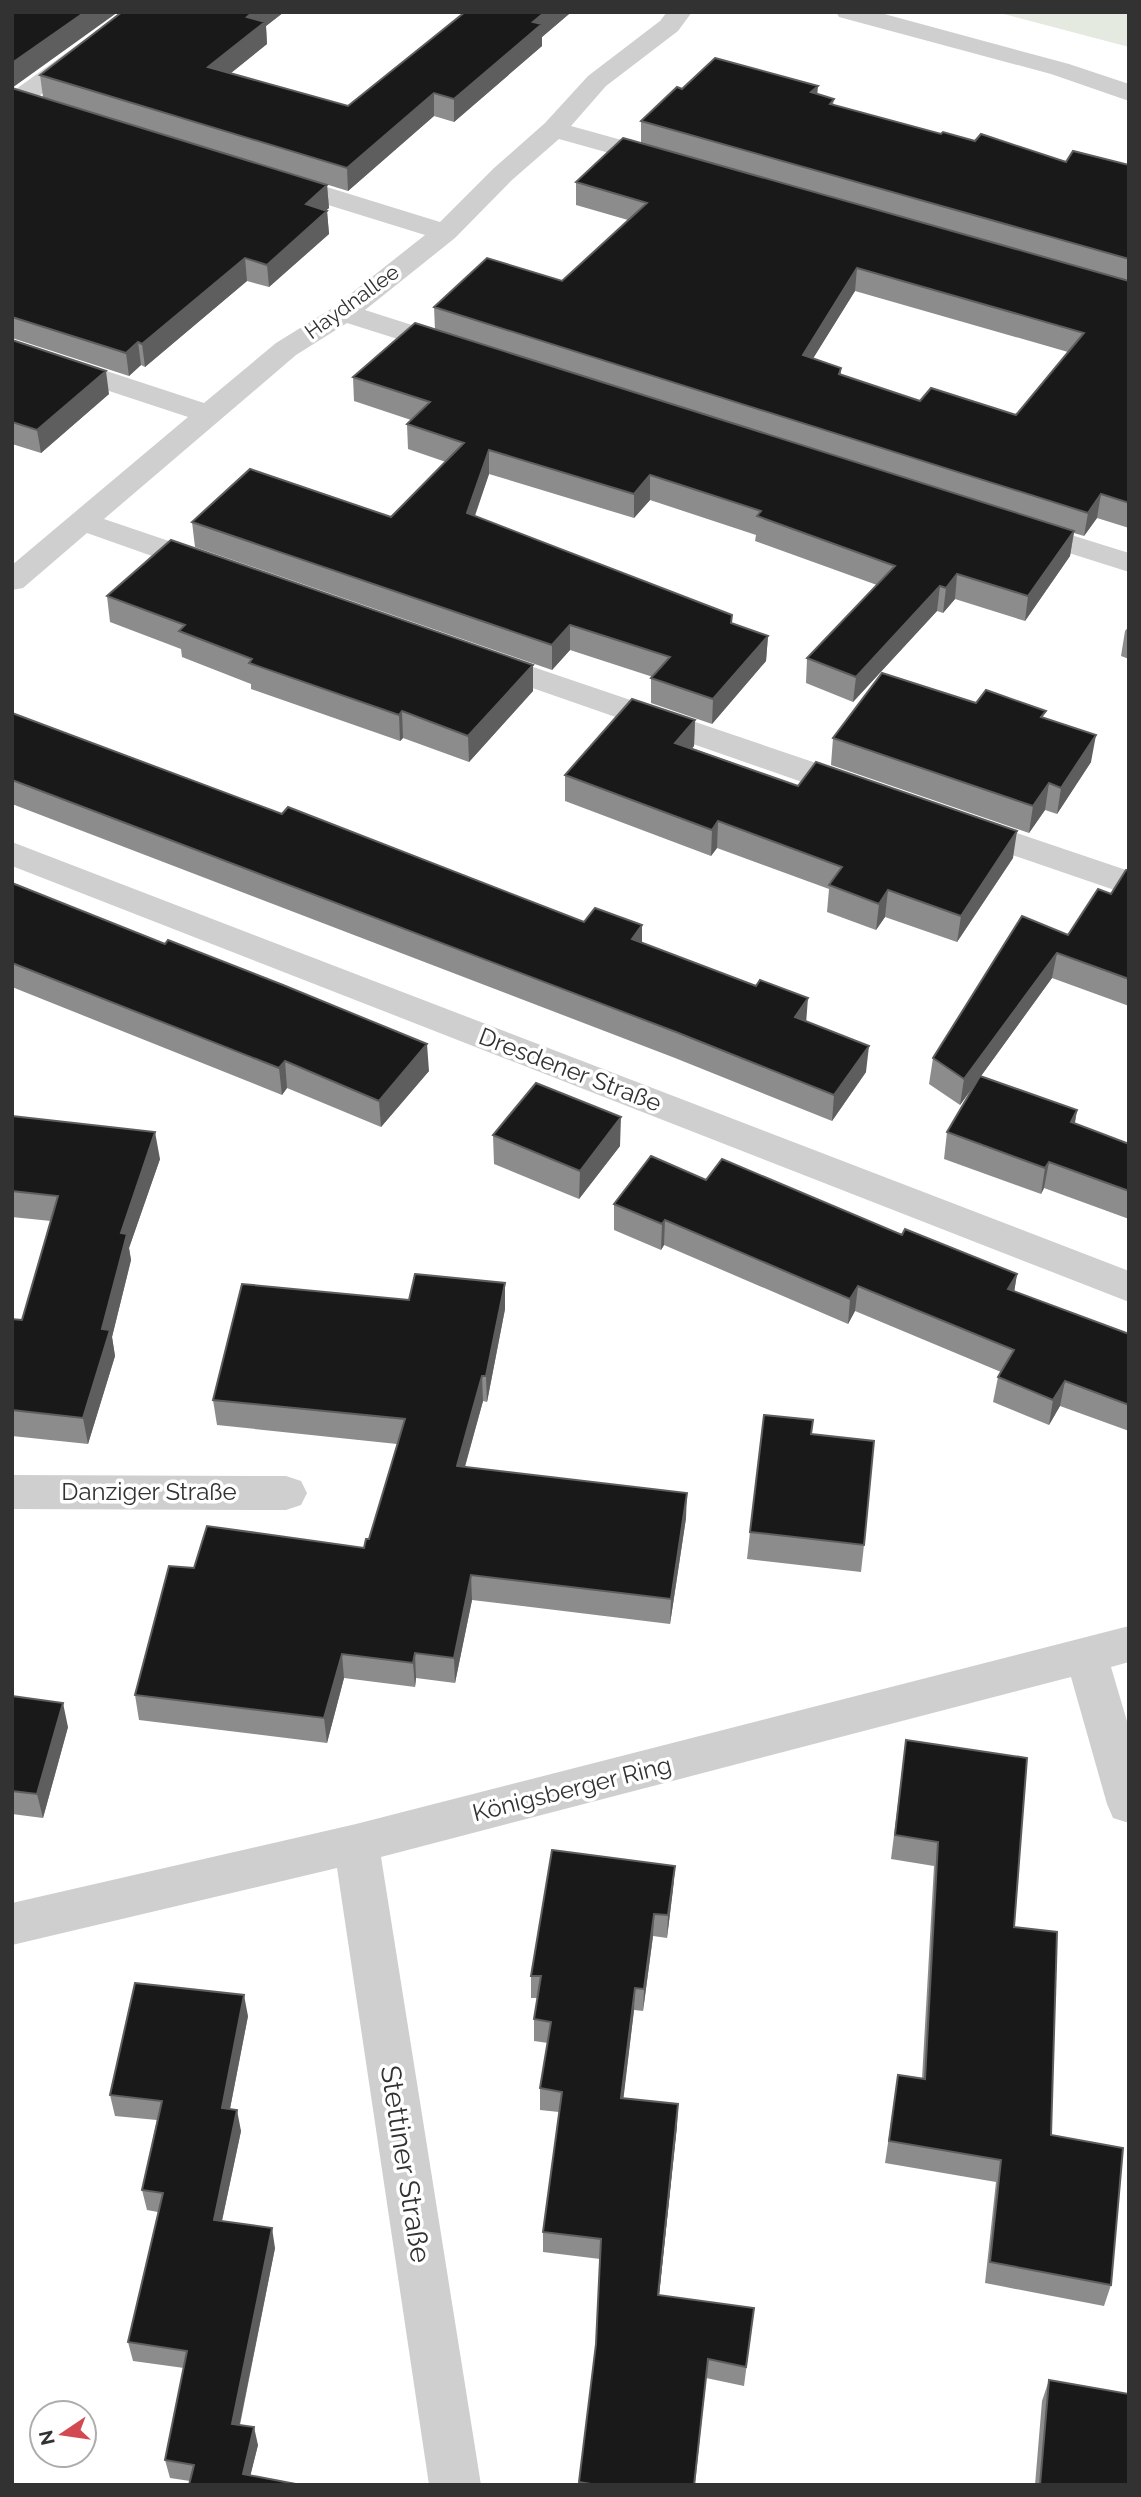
<svg xmlns="http://www.w3.org/2000/svg" width="1141" height="2497" viewBox="0 0 1141 2497" font-family="Raleway,sans-serif">
	<rect width="100%" height="100%" fill="#fff"/>
	<path fill="#e4eadf" d="M996 12H1129V47Z"/>
	<g fill="none" stroke-linecap="round" stroke-linejoin="round">
		<path fill="#cfcfcf" fill-rule="evenodd" d="M123 12H151L27 105 12 106V92Z
			M667 12H692L678 31 606 86 571 126 672 154 676 160 672 166 663 168 559 139 512 180 455 238 365 310 465 342 469 348 465 354 455 357 445 354 347 323 296 355 104 519 222 559 226 566 222 573 211 575 200 573 87 533 23 588 12 590V565L188 417 12 359V340L204 403 276 343 334 307 425 235 270 187 266 181 270 175 279 173 288 175 440 222 494 168 545 123 588 76 660 21Z
			M836 12H877L1069 64 1129 84V101L1051 74 839 17Z
			M1023 520 1129 553V572L1012 535 1008 529 1012 523Z
			M483 650 869 781 874 789 869 797 857 800 845 797 472 667 467 660 472 653Z
			M966 816 1129 871V895L954 835 949 827 954 819Z
			M12 842 1129 1271V1302L12 866Z
			M12 1475 286 1476 301 1481 307 1493 301 1505 286 1510 12 1509Z
			M1129 1626V1662L1111 1667 1129 1728V1823L1113 1818 1107 1804 1071 1677 381 1857 481 2485H429L337 1868 12 1945V1903L356 1824Z"/>
	</g>
	<path fill="#8c8c8c" fill-rule="evenodd" d="M122 12H284L266 26 267 44 230 73 348 106 569 12V14L542 37V46L454 122 434 116 348 191 43 97 40 75Z
		M12 88 327 185 329 208 326 210 327 211 329 234 269 287 247 281 145 367 141 365 129 376 12 338Z
		M682 89 817 94 834 99 833 105 941 134 1066 162 1129 165V528L1097 518 1084 536 1074 533 1070 556 1025 621 955 599 943 613 937 611 853 702 806 683 807 658 877 585 755 541 756 535 650 500 634 518 489 474 475 516 732 615V623L768 636 766 661 712 724 651 703V678L653 677 570 650 552 670 195 547 192 522 391 517 446 462 408 449 407 424 411 420 354 401 353 377 435 330 434 307 562 281 628 220 576 205V182L641 143V121ZM855 291 1068 352 1016 415 920 401 841 375V368L813 358Z
		M12 340 109 394 41 453 12 444Z
		M107 596 533 665V691L469 762 403 738 400 741 251 689V684L182 657 181 649 110 622Z
		M1129 626V659L1121 656 1125 631Z
		M976 703 1045 718 1091 762 1057 814 1045 810 1029 833 831 765 833 738Z
		M12 713 282 814 642 943 806 1021 866 1072 832 1121 675 1058 12 804Z
		M695 720 694 746 692 748 798 786 1013 858 957 942 885 917 876 930 827 912 829 889 717 848 711 856 565 801V775Z
		M1129 870V1006L1052 978 981 1076 1077 1110 1075 1123 1129 1144V1219L1044 1188 1041 1194 944 1159 947 1132 977 1081 960 1105 929 1084 933 1058 1068 935 1111 894Z
		M12 883 429 1071 381 1127 287 1088 282 1095 12 987Z
		M12 1116 160 1159 129 1248 131 1260 112 1337 115 1356 88 1444 12 1436V1319L22 1320 51 1221 12 1217Z
		M493 1135 620 1146 579 1199 494 1164Z
		M706 1180 902 1235 1017 1274 1014 1292 1129 1334V1431L1060 1406 1049 1425 993 1402 998 1377 1001 1372 855 1311 848 1324 664 1245 661 1250 614 1230V1204Z
		M505 1283V1309L487 1402 483 1401 465 1467 686 1518 670 1624 472 1600 455 1683 416 1678 415 1687 344 1678 327 1743 139 1720 135 1695 194 1568 364 1548 369 1539 397 1444 217 1425 213 1400 409 1300Z
		M811 1434 864 1545 861 1572 747 1559 750 1532Z
		M12 1696 68 1727 43 1818 12 1814Z
		M906 1740 1014 1927 1051 2135 1111 2285 1104 2306 985 2283 996 2182 885 2163 898 2075 922 2079 934 1866 891 1859Z
		M675 1866 673 1889 667 1938 653 1936 643 2011 634 2010 623 2098 677 2126 659 2295 754 2308 744 2386 706 2378 695 2485H579L596 2344 600 2259 543 2252V2232L559 2112 540 2110V2088L548 2043 534 2041V2019L537 1998H531V1976Z
		M248 2016 230 2109 241 2131 222 2221 275 2248 240 2425 258 2445 250 2476 190 2481 170 2478 165 2460 184 2368 133 2361 128 2342 158 2212 147 2210 142 2190 157 2120 115 2116 110 2095Z
		M1049 2380 1129 2485H1035L1042 2401Z"/>
	<path fill="#5e5e5e" d="M85 12H118L12 88V63Z
		M253 12H284L266 26 267 44 210 90 208 67 247 17Z
		M545 12H569V14L542 37V46L454 122V99L533 22Z
		M818 86 816 108 811 92Z
		M434 93V116L348 191 347 168Z
		M327 185 329 208 307 227 306 204Z
		M327 211 329 234 269 287 267 265Z
		M245 258 247 281 145 367 142 344Z
		M857 268 855 291 801 378 803 355Z
		M138 342 141 365 129 376 126 353Z
		M106 371 109 394 41 453 37 430Z
		M489 450V474L467 538V513Z
		M650 475V500L634 518V494Z
		M1101 494 1097 518 1084 536 1088 513Z
		M1074 531 1070 556 1025 621 1028 596Z
		M957 574 955 599 943 613 946 588Z
		M940 586 937 611 853 702 856 677Z
		M570 625V650L552 670V645Z
		M768 636 766 661 712 724 713 699Z
		M533 665V691L469 762 468 736Z
		M402 711 403 738 400 741 399 715Z
		M695 720 694 746 675 769V743Z
		M1096 735 1091 762 1057 814 1061 788Z
		M1049 783 1045 810 1029 833 1033 806Z
		M718 821 717 848 711 856 712 830Z
		M1017 831 1013 858 957 942 961 916Z
		M888 890 885 917 876 930 879 904Z
		M642 925V951L632 939Z
		M1057 953 1052 978 960 1105 964 1079Z
		M808 998 806 1024 795 1017Z
		M427 1044 429 1071 381 1127 379 1101Z
		M869 1046 866 1072 832 1121 834 1095Z
		M285 1061 287 1088 282 1095 279 1068Z
		M1077 1110 1072 1137 1071 1122Z
		M621 1117 620 1146 579 1199 580 1171Z
		M155 1132 160 1159 129 1248 131 1260 112 1337 115 1356 88 1444 83 1418 121 1233Z
		M1049 1162 1044 1188 1041 1194 1045 1168Z
		M665 1220 664 1245 661 1250 662 1224Z
		M1017 1274 1013 1299 1008 1289Z
		M505 1283V1309L487 1402 486 1376Z
		M858 1286 855 1311 848 1324 850 1299Z
		M482 1376 483 1401 458 1491 457 1466Z
		M1065 1381 1060 1406 1049 1425 1053 1400Z
		M687 1493 686 1518 670 1624 671 1599Z
		M471 1575 472 1600 455 1683 454 1658Z
		M415 1653 416 1678 415 1687 413 1663Z
		M342 1654 344 1678 327 1743 324 1718Z
		M63 1703 68 1727 43 1818 37 1794Z
		M675 1866 673 1889 667 1938 668 1915Z
		M654 1914 653 1936 643 2011 644 1989Z
		M635 1988 634 2010 621 2119V2098Z
		M244 1995 248 2016 226 2129 222 2108Z
		M678 2104 677 2126 657 2315 658 2295Z
		M237 2110 241 2131 218 2239 214 2220Z
		M272 2228 275 2248 236 2442 232 2424Z
		M254 2427 258 2445 248 2485 243 2474Z"/>
	<path fill="#191919" stroke="#5e5e5e" stroke-width="2" fill-rule="evenodd" d="M12 12H85L12 63Z
		M122 12H253L247 17 265 22 208 67 348 106 465 12H545L533 22 542 24 454 99 434 93 347 168 40 75Z
		M715 58 818 86 811 92 834 99 830 104 941 134 943 132 975 141 981 134 1066 162 1073 151 1129 165V259L641 121 677 87 682 89Z
		M12 88 327 185 306 204 327 211 267 265 245 258 142 344 138 342 126 353 12 317Z
		M623 138 1129 281V503L1101 494 1088 513 434 307 487 258 562 281 647 203 576 182ZM857 268 1084 333 1016 415 931 388 920 401 839 374 841 368 803 355Z
		M415 323 1074 531 1028 596 957 574 946 588 940 586 856 677 807 658 895 566 757 516 761 511 650 475 634 494 489 450 467 513 732 615 731 623 768 636 713 699 651 678 670 657 570 625 552 645 192 522 250 469 391 517 464 443 407 424 430 402 353 377Z
		M12 340 106 371 37 430 12 422Z
		M171 540 533 665 468 736 402 711 399 715 249 663 252 659 179 631 185 625 107 596Z
		M882 673 976 703 986 690 1046 711 1041 717 1096 735 1061 788 1049 783 1033 806 833 738Z
		M632 699 695 720 675 743 798 786 816 762 1017 831 961 916 888 890 879 904 829 885 842 867 718 821 712 830 565 775Z
		M12 713 282 814 288 807 584 922 595 908 642 925 632 939 756 986 760 980 808 998 795 1017 869 1046 834 1095 676 1032 12 780Z
		M1126 870H1129V979L1057 953 964 1079 933 1058 1022 916 1068 935 1098 889 1111 894Z
		M12 883 165 944 168 940 283 985 427 1044 379 1101 285 1061 279 1068 12 963Z
		M980 1076 1077 1110 1071 1122 1129 1144V1191L1049 1162 1045 1168 947 1132Z
		M536 1083 621 1117 580 1171 493 1135Z
		M12 1116 155 1132 121 1233 127 1234 102 1329 110 1330 83 1418 12 1410V1319L22 1320 58 1196 12 1191Z
		M651 1156 706 1180 722 1159 902 1235 905 1229 1017 1274 1008 1289 1129 1334V1405L1065 1381 1053 1400 998 1377 1014 1350 858 1286 850 1299 665 1220 662 1224 614 1204Z
		M415 1274 505 1283 486 1376H482L457 1466 687 1493 671 1599 471 1575 454 1658 415 1653 413 1663 342 1654 324 1718 135 1695 169 1566 194 1568 207 1526 364 1548 366 1539H369L405 1419 213 1400 242 1284 409 1300Z
		M764 1415 813 1420 811 1434 874 1441 864 1545 750 1532Z
		M12 1696 63 1703 37 1794 12 1791Z
		M906 1740 1027 1758 1014 1927 1057 1932 1051 2135 1123 2148 1111 2285 990 2262 1001 2160 889 2141 898 2075 925 2079 938 1842 895 1835Z
		M552 1850 675 1866 668 1915 654 1914 644 1989 635 1988 621 2098 678 2104 658 2295 754 2308 746 2367 708 2359 694 2485H597L579 2482 596 2344 601 2239 543 2232 562 2092 540 2088 551 2022 534 2019 541 1976H531Z
		M135 1983 244 1995 222 2108 237 2110 214 2220 272 2228 232 2424 254 2427 243 2474 301 2485H189L194 2465 165 2460 187 2351 128 2342 163 2193 142 2190 162 2101 110 2095Z
		M1049 2380 1129 2394V2485H1040Z"/>
	<g text-anchor="middle" stroke-width="7" stroke-linejoin="round" paint-order="stroke">
		<g font-size="21" fill="#323232" stroke="#fff">
			<text transform="translate(352 302) rotate(-36)" y="7">Haydnallee</text>
		</g>
		<g font-size="24" fill="#323232" stroke="#fff">
			<text transform="translate(570 1070) rotate(21)" y="8">Dresdener Straße</text>
			<text x="149" y="1500">Danziger Straße</text>
			<text transform="translate(572 1789) rotate(-14)" y="8">Königsberger Ring</text>
		</g>
		<g font-size="28" fill="#323232" stroke="#fff">
			<text transform="translate(406 2164) rotate(81)" y="10">Stettiner Straße</text>
		</g>
	</g>
	<rect width="1141" height="2497" fill="none" stroke="#323232" stroke-width="28"/>
	<g transform="translate(63 2434) rotate(257)"><circle r="33" fill="#ffffff" stroke="#adadad" stroke-width="2"/>
	<path d="M0-5L12 26L0 18L-12 26Z" fill="#d34951"/>
	<text y="-10" font-size="19" font-weight="bold" text-anchor="middle" fill="#323232">N</text>
	</g>
</svg>
